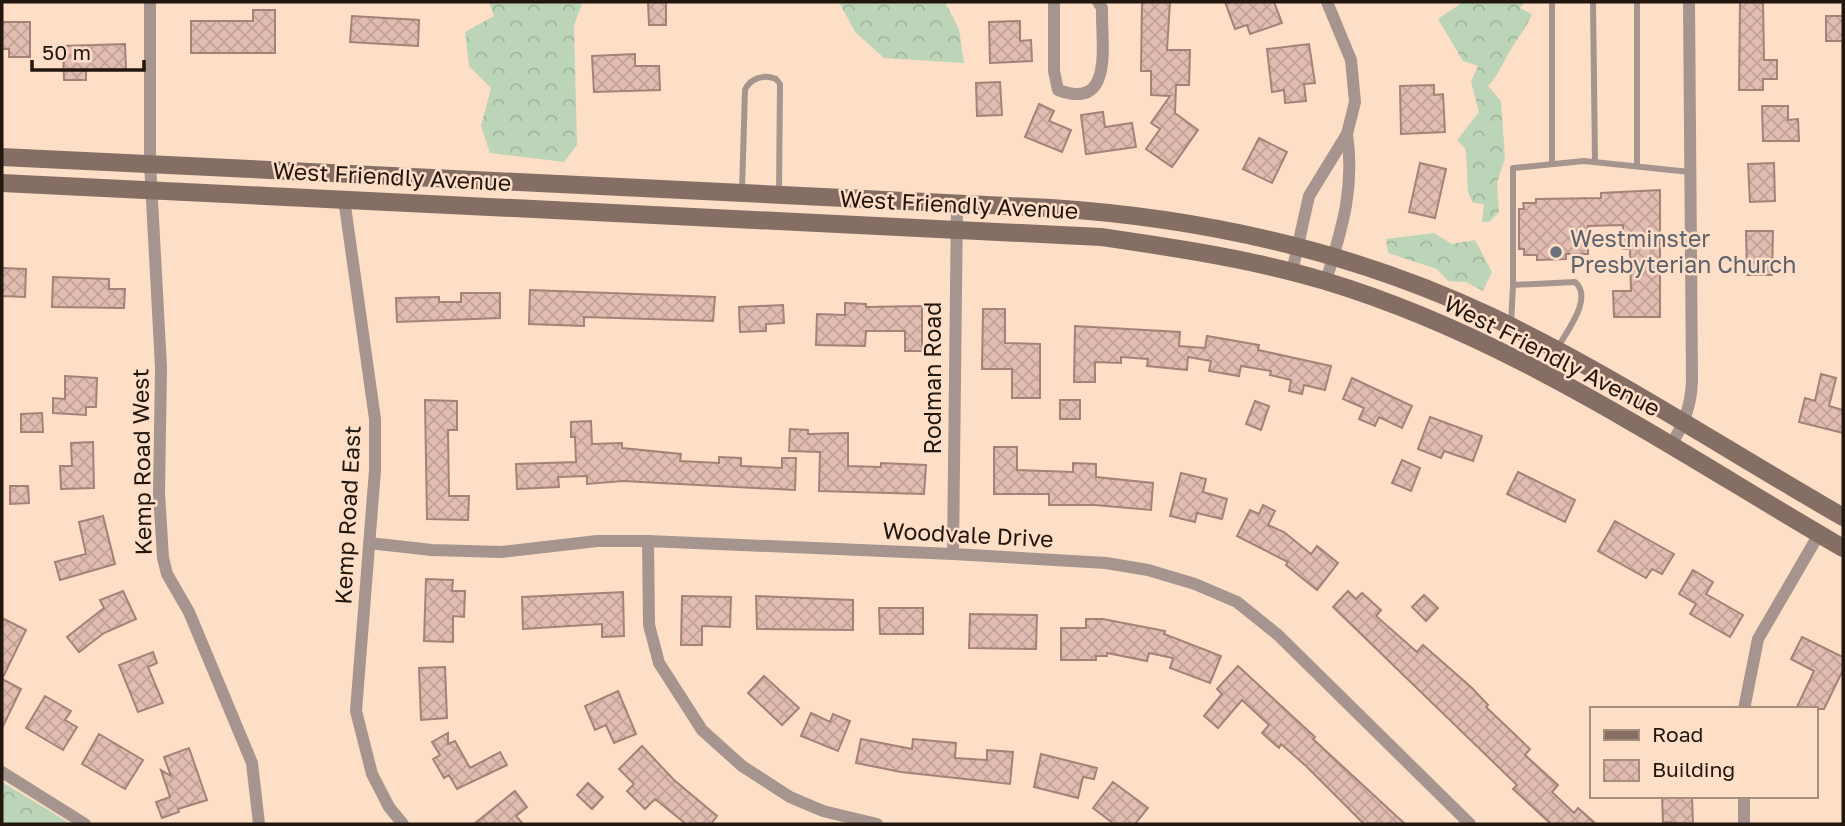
<svg xmlns="http://www.w3.org/2000/svg" width="1845" height="826" viewBox="0 0 1845 826" font-family="'Golos Text',sans-serif">
	<defs>
		<pattern id="forest-crowns" width="20" height="18" patternUnits="userSpaceOnUse" patternTransform="scale(1.75)"><rect width="20" height="18" fill="#bcd5b8"/><path d="M2 6a3 3 0 1 1 6 0M12 15a3 3 0 1 1 6 0" fill="none" stroke="#a1b69d"/></pattern>
		<pattern id="building-cross-hatch" width="8" height="8" patternUnits="userSpaceOnUse" patternTransform="scale(1.75)"><rect width="8" height="8" fill="#e3bcb1"/><path d="M0 0l8 8M0 8l8-8" fill="none" stroke="#c2a197"/></pattern>
	</defs>
	<rect width="100%" height="100%" fill="#fddec6"/>
	<path fill="url(#forest-crowns)" d="M489 2H583L574 25 577 145 564 162 490 153 481 126 491 88 469 66 465 32 494 16Z
		M839 2H945L959 29 964 63 884 58 855 32Z
		M1463 2H1525L1520 8 1532 14C1524 33 1517 37 1509 53 1501 66 1498 75 1488 86L1501 101 1505 158 1497 183 1499 212 1489 222H1482L1484 204 1473 203 1468 192 1466 149 1457 140 1479 112 1471 82 1478 66 1463 61 1438 19Z
		M1434 233 1452 244 1475 240 1492 272 1483 291 1466 282 1448 281 1437 269 1388 253 1386 239Z
		M2 782 71 824H2Z"/>
	<path fill="url(#building-cross-hatch)" stroke="#a58177" stroke-width="2" d="M648 2H666V25H649Z
		M1142 2H1170L1167 50H1190L1189 85H1176L1175 113 1198 130 1172 167 1146 149 1160 129 1151 123 1170 96 1151 95V71H1141Z
		M1225 2H1274L1282 23 1250 34 1247 25 1235 29Z
		M1740 2H1763L1764 60H1777V79H1763V90H1739Z
		M253 10H275V53H191V21H253Z
		M352 16 419 20 418 46 350 42Z
		M1826 16H1843V41H1826Z
		M1020 21V41L1031 40 1032 61 990 63 989 22Z
		M2 22H30V57H9V49H2Z
		M125 44 126 69 86 70V80H64L63 46Z
		M1309 44 1315 83 1304 84 1306 101 1285 103 1284 90 1272 92 1267 49Z
		M635 54V66H659L660 90 594 92 592 56Z
		M1000 82 1002 115 977 116 976 83Z
		M1434 85V95L1443 94 1445 132 1401 134 1400 86Z
		M1039 104 1054 111 1049 121 1071 130 1062 152 1025 137Z
		M1762 106H1788V120L1798 119 1799 141H1763Z
		M1103 112 1105 127 1132 123 1136 147 1086 154 1081 115Z
		M1259 138 1287 152 1272 183 1243 169Z
		M1420 163 1446 169 1435 218 1409 212Z
		M1774 163 1775 201 1750 202 1748 164Z
		M1660 190V317H1614L1613 291H1631L1630 249H1623V225L1588 226V254H1566V259L1537 260V255H1524V249H1519V209H1524L1523 203H1536V199L1601 198V193Z
		M1746 231H1773L1772 275H1747Z
		M2 268 26 269 25 297 2 296Z
		M53 277 109 279V289H125L124 308 52 307Z
		M530 290 715 297 713 321 584 317V326L529 324Z
		M461 293H500V318L397 322 396 298 439 297V302H461Z
		M845 303 866 304V307L922 306V351H905V331H866L865 346 816 345 817 314 845 315Z
		M783 305 784 323 766 324V331L740 332 739 307Z
		M983 309H1005V343L1040 344V398H1012V369H982Z
		M1075 326 1180 332 1179 346 1205 348 1207 336 1259 345 1258 350 1331 366 1325 390 1304 385 1302 394 1289 391 1291 380 1270 375 1271 371 1241 366 1239 376 1209 371 1211 361 1188 357 1187 370 1147 366 1148 359 1121 357V363L1095 362V382H1074Z
		M1821 374 1836 378 1829 406 1843 410V433L1799 422 1805 398 1815 401Z
		M65 376 97 378 96 407H86V415L53 413V398L65 399Z
		M1352 378 1412 406 1402 428 1379 417 1375 426 1359 419 1364 408 1343 399Z
		M425 400 457 401V430H448L449 496H469L468 520 427 519Z
		M1060 400H1080V419H1060Z
		M1255 401 1269 406 1261 430 1246 424Z
		M42 413 43 432H21V414Z
		M1430 417 1482 436 1473 461 1444 451 1441 458 1418 449Z
		M591 421 592 444 622 443V448L681 454 680 461 719 463V457L741 458V466L782 468V458H796L795 490 623 481 587 484V476L558 477 559 487 517 489 516 464 576 462 575 437H571V422Z
		M790 429 808 430V434L848 433V466L881 467V463L926 465 924 494 819 491 820 452 789 451Z
		M93 442 94 488 61 489 60 466H72L71 443Z
		M994 447H1017V470L1073 472V463L1096 464V477L1153 483 1151 510 1095 505H1049V494H994Z
		M1402 460 1420 468 1411 491 1392 483Z
		M1518 472 1575 500 1565 522 1507 494Z
		M1181 473 1206 479 1203 492 1227 499 1222 519 1197 513 1195 522 1170 516Z
		M10 486H28L29 503 10 504Z
		M1263 505 1275 511 1268 525 1284 532 1311 554 1317 546 1338 563 1317 590 1286 565 1288 562 1237 536 1250 510 1259 514Z
		M103 516 115 564 60 580 55 562 86 554 79 522Z
		M1615 521 1674 554 1662 574 1652 569 1646 578 1598 551Z
		M1693 570 1713 582 1706 594 1743 615 1730 637 1690 614 1696 604 1679 594Z
		M426 579 453 580 452 591H465L464 617 453 616V642L424 641Z
		M123 591 136 619 104 633 79 652 67 637 104 608 100 600Z
		M1348 591 1356 599 1362 593 1381 610 1376 616 1417 652 1423 645 1472 688 1488 705 1486 707 1530 749 1525 755 1558 785 1552 792 1574 813 1578 808 1596 824H1551L1513 789 1517 785 1333 607Z
		M623 592 624 636 602 637V624L523 629 522 597Z
		M1424 595 1438 608 1426 621 1412 607Z
		M682 596 731 597 730 627 702 626V645H681Z
		M756 596 853 600V630L757 629Z
		M879 608H923V634H880Z
		M970 614 1037 615 1036 649 969 648Z
		M2 618 26 630 2 679Z
		M1086 619H1103L1165 631 1164 634 1221 656 1210 683 1170 668 1173 658 1149 653 1147 661 1107 653V656H1096V660H1061V628H1086Z
		M1802 637 1843 657V670L1824 709H1796L1814 671 1791 659Z
		M153 652 157 663 148 667 163 703 138 712 119 665Z
		M1238 666 1315 737 1313 739 1405 824H1364L1306 766 1281 744 1279 748 1262 733 1269 725 1242 700 1218 728 1204 716 1222 694 1217 689Z
		M445 667 447 718 421 720 419 668Z
		M764 676 799 708 782 725 748 693Z
		M2 679 21 689 2 728Z
		M618 691 636 734 614 743 606 725 595 730 585 706Z
		M45 696 71 711 65 720 77 727 63 750 26 728Z
		M811 713 830 722 833 714 850 721 838 751 801 736Z
		M448 733V744L455 741 470 768 500 752 507 765 457 789 449 775 444 778 433 759 440 755 432 742Z
		M99 734 143 760 125 789 82 764Z
		M861 739 912 749 913 739 956 743 955 758 987 760V750L1013 752 1010 784 901 772 856 763Z
		M642 746 674 780 717 816 711 824H686L655 799 645 809 627 791 634 784 619 769Z
		M189 748 207 800 178 809 179 812 162 818 156 802 170 797 161 770 171 776 164 757Z
		M1041 754 1097 768 1094 779 1083 777 1078 798 1034 787Z
		M1113 782 1148 808 1135 824H1114L1093 808Z
		M588 783 603 797 592 809 577 795Z
		M515 791 527 807 516 816 523 824H474Z
		M1662 796H1692L1693 824 1663 822Z"/>
	<g fill="none" stroke-linecap="round" stroke-linejoin="round">
		<path stroke="#a5958e" stroke-width="6" d="M1593 2 1595 161
			M1637 2V166
			M1552 162V2
			M742 190 745 90C750 78 764 74 776 79L780 84 779 192
			M1513 285V168L1584 161 1690 172
			M1511 325 1513 285 1575 282C1594 298 1566 332 1557 349"/>
		<path stroke="#a5958e" stroke-width="12" d="M150 2V163L161 367 159 493 163 558 167 574 189 612 252 763 259 824
			M1054 2V71L1058 90C1115 111 1101 44 1102 8L1098 2
			M344 199 375 419V470L356 711 372 774 389 807 403 824
			M1292 272 1309 196 1347 134 1355 102 1351 60 1327 2
			M1326 281C1342 228 1355 189 1347 134
			M1671 445C1684 424 1691 406 1692 381L1689 2
			M648 541 649 625 659 663 702 730 742 766 790 797 823 811 877 824
			M369 543 432 550 501 552 597 541H648L953 554 1106 563 1148 570 1195 584 1237 602 1278 635 1470 824
			M953 554 957 202
			M1744 709 1758 639 1819 534
			M2 772 85 824
			M1744 796V824"/>
		<path stroke="#856f65" stroke-width="18" d="M2 157 1051 208C1203 218 1352 251 1490 316 1612 374 1726 450 1843 517
			M2 183 1101 237C1176 248 1252 259 1325 281 1512 337 1676 451 1843 548"/>
	</g>
	<circle fill="#6b7280" stroke="#fddec6" stroke-width="2.5" cx="1556" cy="252" r="7"/>
	<g text-anchor="middle" stroke-width="5" stroke-linejoin="round" paint-order="stroke">
		<g font-size="23" fill="#21170e" stroke="#fddec6">
			<text transform="translate(392 177) rotate(3)" y="8">West Friendly Avenue</text>
			<text transform="translate(959 205) rotate(3)" y="8">West Friendly Avenue</text>
			<text transform="translate(1552 356) rotate(27)" y="8">West Friendly Avenue</text>
			<text transform="translate(933 378) rotate(-90)" y="8">Rodman Road</text>
			<text transform="translate(142 462) rotate(-91)" y="8">Kemp Road West</text>
			<text transform="translate(348 515) rotate(-87)" y="8">Kemp Road East</text>
			<text transform="translate(968 535) rotate(3)" y="8">Woodvale Drive</text>
		</g>
		<g font-size="23" fill="#5b616d" stroke="#fddec6" text-anchor="start">
			<text x="1570" y="247">Westminster<tspan x="1570" dy="26">Presbyterian Church</tspan></text>
		</g>
	</g>
	<rect width="1845" height="826" fill="none" stroke="#21170e" stroke-width="7"/>
	<rect x="1590" y="707" width="228" height="91" fill="#fddec6" stroke="#a58e7c" stroke-width="2"/>
	<rect x="1604" y="730" width="35" height="10" fill="#856f65" stroke="#a58e7c" stroke-width="2"/>
	<text x="1652" y="742" font-size="21" fill="#21170e">Road</text>
	<rect x="1604" y="760" width="35" height="21" fill="url(#building-cross-hatch)" stroke="#a58e7c" stroke-width="2"/>
	<text x="1652" y="777" font-size="21" fill="#21170e">Building</text>
	<path d="M32 60v10h112v-10" fill="none" stroke="#21170e" stroke-width="3.5"/>
	<text x="42" y="60" font-size="21" fill="#21170e" stroke="#fddec6" stroke-width="5" paint-order="stroke">50 m</text>
</svg>
